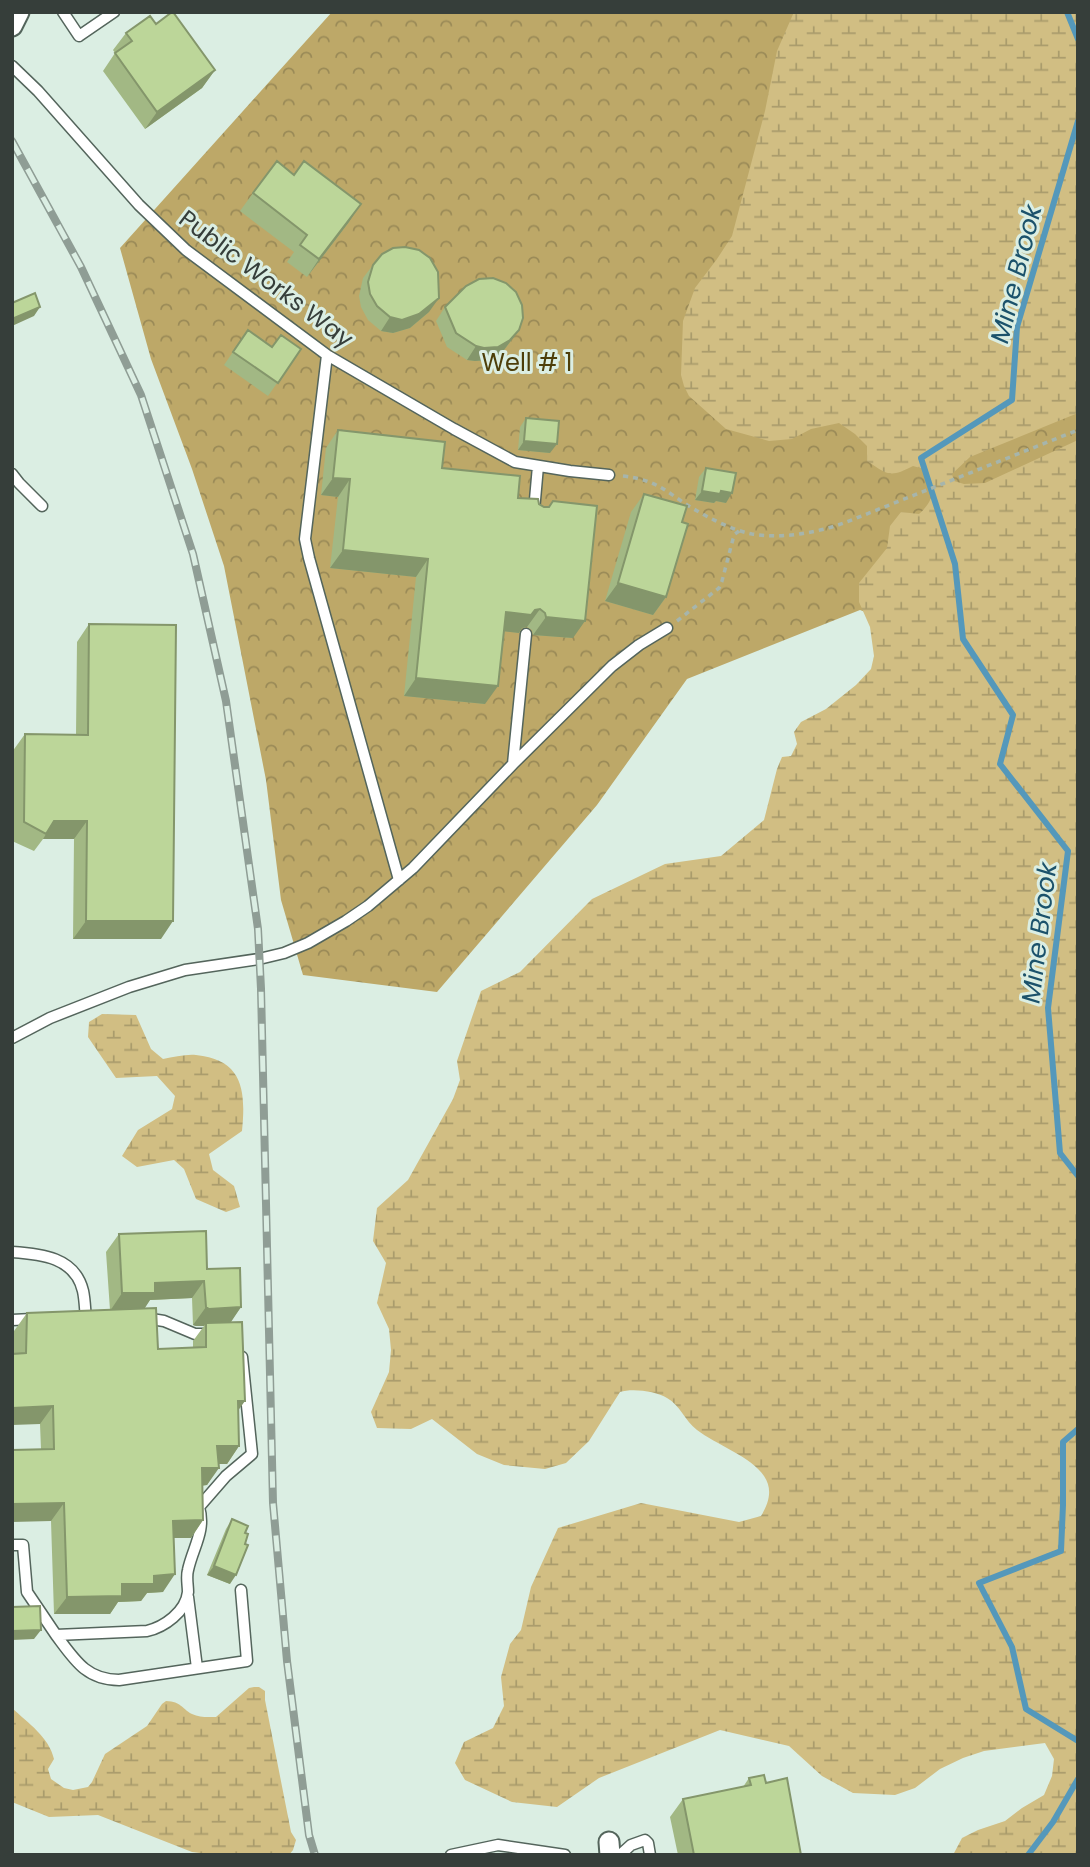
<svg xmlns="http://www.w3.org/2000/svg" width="1090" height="1867" viewBox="0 0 1090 1867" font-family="Poppins,sans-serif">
	<defs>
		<pattern id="forest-crowns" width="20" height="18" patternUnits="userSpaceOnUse" patternTransform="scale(1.75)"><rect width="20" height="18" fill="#bda868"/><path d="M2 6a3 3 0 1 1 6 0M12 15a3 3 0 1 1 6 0" fill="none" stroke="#9a8a57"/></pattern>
		<pattern id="wetland-marsh" width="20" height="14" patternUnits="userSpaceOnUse" patternTransform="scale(1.75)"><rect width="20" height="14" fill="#d1be83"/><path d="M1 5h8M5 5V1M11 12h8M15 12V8" fill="none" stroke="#aa9c6c"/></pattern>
	</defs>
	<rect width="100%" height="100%" fill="#dbeee3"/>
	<path fill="url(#forest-crowns)" d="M332 12H1078V696L860 610 687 679 597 805 437 992 303 975 281 900 266 780 224 566 192 469 151 359 120 248Z"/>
	<path fill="url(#wetland-marsh)" d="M794 12H1078V413L970 457 952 474 954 481 964 484 985 483 1078 440V1855H953L962 1838 978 1830 1005 1821 1022 1808 1044 1795 1052 1776 1054 1759 1045 1743 984 1751 963 1758 940 1769 915 1788 895 1795 853 1793 822 1776 789 1746 720 1730 599 1778 557 1807 512 1802 465 1780 455 1763 464 1742 493 1728 504 1706 501 1677 510 1644 521 1630 531 1587 558 1528 641 1503 739 1522 761 1516C769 1503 773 1489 764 1476 752 1457 715 1444 697 1430 685 1421 680 1405 667 1398 656 1391 632 1388 620 1392L589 1441 566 1463 545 1469 504 1465 477 1454 432 1419 411 1429 377 1428 371 1412 389 1372 391 1350 389 1329 377 1303 386 1263 373 1241 377 1208 408 1180 453 1099 460 1080 457 1061 481 991 520 972 592 899 665 864 721 856 764 820 777 769 782 757 791 756 797 744 794 732 801 722 826 709 856 685 871 669 874 656 870 627 859 602V583L887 548 890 526 901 512 919 514C937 498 933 489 924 469L913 466C890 478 888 475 867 461V446L855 434 839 423 811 429 792 439 769 441 726 429 689 396 684 386 681 375 683 321 695 288 717 259 732 236 765 111 777 51Z
		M102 1014 136 1015 151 1049 163 1059C174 1057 186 1054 196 1055 243 1060 246 1090 242 1131L209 1154 213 1170 234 1186 240 1207 226 1212 196 1199 184 1169 174 1160 137 1167 122 1156 138 1130 172 1109 175 1096 157 1076 116 1078 88 1037 89 1022Z
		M254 1687H259L265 1691V1700L291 1832 296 1840 293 1850 289 1855H216L192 1852 98 1815 49 1817 12 1802V1708C28 1723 49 1737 54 1759L48 1769 51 1779 64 1788 73 1790 88 1787 92 1782 105 1754 147 1726 162 1704 166 1701C182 1702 181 1708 192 1714 200 1718 209 1717 216 1717L249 1688Z"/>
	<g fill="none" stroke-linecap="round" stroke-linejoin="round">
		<path stroke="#5498bb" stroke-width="6" d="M1067 12 1078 39
			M1078 121 1017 327 1012 400 921 458 955 564 963 639 1013 715 1000 764 1068 851 1048 1008 1060 1153 1078 1176
			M1078 1429 1063 1442V1505L1061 1551 979 1583 1012 1647 1026 1709 1078 1741
			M1028 1855 1053 1822 1078 1779"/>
		<defs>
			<path id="service" d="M63 12 79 36 114 12
				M12 66 38 91 139 205 186 250 327 355 454 429 515 462 570 471 609 475
				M327 355 305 539 309 558 399 880
				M12 474 19 483 42 506
				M534 511 538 466
				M513 764 526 634
				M12 1038 50 1018 129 987 185 970 259 959 284 953 308 943 346 921 368 906 413 868 513 764 612 666 639 645 667 628
				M12 1252C41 1254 75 1257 83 1291 85 1300 85 1310 86 1319
				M145 1318 164 1321 195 1334H211
				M12 1320 32 1319
				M12 1545H23L27 1592 56 1635 147 1631C164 1627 186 1612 188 1592 188 1585 186 1577 188 1570 193 1547 206 1531 199 1507L226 1476 252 1454 242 1357
				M188 1597 197 1668
				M56 1635C74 1659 86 1680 119 1680L247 1661 241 1590
				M451 1855 498 1845 565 1855
				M620 1855 631 1845 645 1840 648 1843 650 1855"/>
			<path id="minor" d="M12 26 19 12
				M609 1842 610 1855"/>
		</defs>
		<use href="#service" stroke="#54655c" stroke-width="13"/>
		<use href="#minor" stroke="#54655c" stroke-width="23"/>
		<path stroke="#a6b5ac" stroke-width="3.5" stroke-dasharray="5 5" stroke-linecap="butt" d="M623 476C657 480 665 491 692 508 709 518 732 530 752 534 781 539 816 533 844 523L1078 430
			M677 621 719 588 722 581 733 539 735 534 739 531"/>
		<use href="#service" stroke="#fff" stroke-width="10"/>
		<use href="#minor" stroke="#fff" stroke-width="19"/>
		<defs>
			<path id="rail" d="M12 141 81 267 141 395 193 554 226 701 258 929 261 989 273 1503 287 1661 309 1835 315 1855"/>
		</defs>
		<use href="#rail" stroke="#8f9d95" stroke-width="8"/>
		<use href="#rail" stroke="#dbeee3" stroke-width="5" stroke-dasharray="16" stroke-linecap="butt"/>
	</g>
	<path fill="#a2b884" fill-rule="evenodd" d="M156 24 215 70 202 88 145 129 103 71 115 53 113 50 126 33Z
		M253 193 349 222 307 277 287 262 294 252 240 211Z
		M373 265 429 312 410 328 393 333 381 331 368 320 361 307 359 296 363 278Z
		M445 307 519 330 501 354 489 360 475 361 467 360 447 347 436 321Z
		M248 330 272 347 301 349 268 396 224 365Z
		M526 418 550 453 518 450 520 427Z
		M338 430 442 468 518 498 573 638 533 635 532 630 527 627 522 628 519 633 504 631 485 704 404 696 416 577 330 568 338 497 321 495 326 448Z
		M706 468 726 503 716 501 714 503 695 500 699 477Z
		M644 494 682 522 666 597 653 615 605 601 631 512Z
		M89 624 161 939H73L74 839H43L34 851 12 841V752L25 734 76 735 77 642Z
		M119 1234 207 1269 241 1307 230 1322 239 1410V1446L227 1464H219L207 1485 202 1486 203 1520 191 1538H174L163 1592 147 1593 141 1601 118 1602 110 1614H54L51 1521 41 1449 40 1424 14 1354V1331L27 1313 110 1310 106 1252ZM192 1298 193 1325 196 1326H204L193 1341V1348L158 1349 144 1308 150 1300Z
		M232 1519 230 1584 207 1575 226 1529Z
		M749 1778 766 1783 801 1855H678L670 1817 683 1799 743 1787Z"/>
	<path fill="#84966b" d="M215 70 202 88 145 129 157 112Z
		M361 204 349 222 307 277 319 259Z
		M439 298 429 312 410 328 393 333 381 331 390 317Z
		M40 307 34 316 12 326V319Z
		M519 330 501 354 489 360 475 361 467 360 476 346Z
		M524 441 557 444 550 453 518 450Z
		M333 478 350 479 338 497 321 495Z
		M702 491H721L732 493 726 503 716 501 714 503 695 500Z
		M343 550 428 559 416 577 330 568Z
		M618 583 666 597 653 615 605 601Z
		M540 609 527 627 522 628 519 633 493 630 506 612Z
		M546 617 585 621 573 638 533 635Z
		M416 678 498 686 485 704 404 696Z
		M54 821H87L74 839H43Z
		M86 921H173L161 939H73Z
		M204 1281 192 1298 150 1300 143 1311H110L122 1293 155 1283Z
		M206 1307H241L229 1325 206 1323 204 1326H196L193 1325Z
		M238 1401H245L232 1419Z
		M53 1406 40 1424 12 1425V1408Z
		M217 1446H239L227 1464H205Z
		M202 1468H219L207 1485 189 1486Z
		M64 1503 51 1521 12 1522V1504Z
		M203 1520 191 1538H161L173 1521Z
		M214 1566 236 1575 230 1584 207 1575Z
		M175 1574 163 1592 147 1593 141 1601 118 1602 110 1614H54L67 1597 154 1576Z
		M41 1630 34 1639 12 1640V1631Z"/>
	<path fill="#bcd699" stroke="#84966b" stroke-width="2" d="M172 12H173L215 70 157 112 115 53 132 41 126 33 150 16 156 24Z
		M277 161 294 175 304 161 361 204 319 259 300 245 307 235 253 193Z
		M405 247 419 250 430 258 438 272 439 298 419 314 402 320 390 317 377 306 370 294 368 282 373 265 382 254 393 248Z
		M493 278 506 283 516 292 522 305 523 318 519 330 510 340 498 347 484 348 476 346 456 333 445 307 466 286 479 279Z
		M35 293 40 307 12 319V303Z
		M248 330 272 347 281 335 301 349 278 383 233 352Z
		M526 418 559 421 557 444 524 441Z
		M338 430 445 442 442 468 520 476 518 498 538 499 539 504 544 507H549L553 501 597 506 585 621 546 617 545 613 540 609 535 610 531 615 506 612 498 686 416 678 428 559 343 550 350 479 333 478Z
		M706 468 736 473 732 493 721 491 720 494 702 491Z
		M644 494 687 506 682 522 688 524 666 597 618 583Z
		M89 624 176 625 173 921H86L87 821H54L46 834 24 822 25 734 88 735Z
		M206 1231 207 1269 240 1268 241 1307 209 1309 206 1307 204 1281 155 1283V1293H122L119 1234Z
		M156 1308 158 1349 206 1347V1323L242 1322 245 1401H238L239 1446H217L219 1468H202L203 1520 173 1521 175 1574 154 1576V1584H122V1596L67 1597 64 1503 12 1504V1450L54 1449 53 1406 12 1408V1354L26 1353 27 1313Z
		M232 1519 248 1526 245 1533 248 1534 245 1544 248 1545 236 1575 214 1566Z
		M40 1606 41 1630 12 1631V1607Z
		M764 1775 766 1783 787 1778 801 1855H694L683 1799 751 1785 749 1778Z"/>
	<g text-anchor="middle" stroke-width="6" stroke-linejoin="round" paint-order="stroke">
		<g font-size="24" fill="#363e3a" stroke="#dbeee3">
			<text transform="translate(266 279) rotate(37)" y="8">Public Works Way</text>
		</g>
		<g font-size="24" fill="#4d3e09" stroke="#dbeee3">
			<text x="527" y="371">Well # 1</text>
		</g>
		<g font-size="26" font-style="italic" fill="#1b526b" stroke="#dbeee3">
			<text transform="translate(1016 274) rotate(-76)" y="9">Mine Brook</text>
			<text transform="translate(1039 933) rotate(-83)" y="9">Mine Brook</text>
		</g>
	</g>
	<rect width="1090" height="1867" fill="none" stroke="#363e3a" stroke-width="28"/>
</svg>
